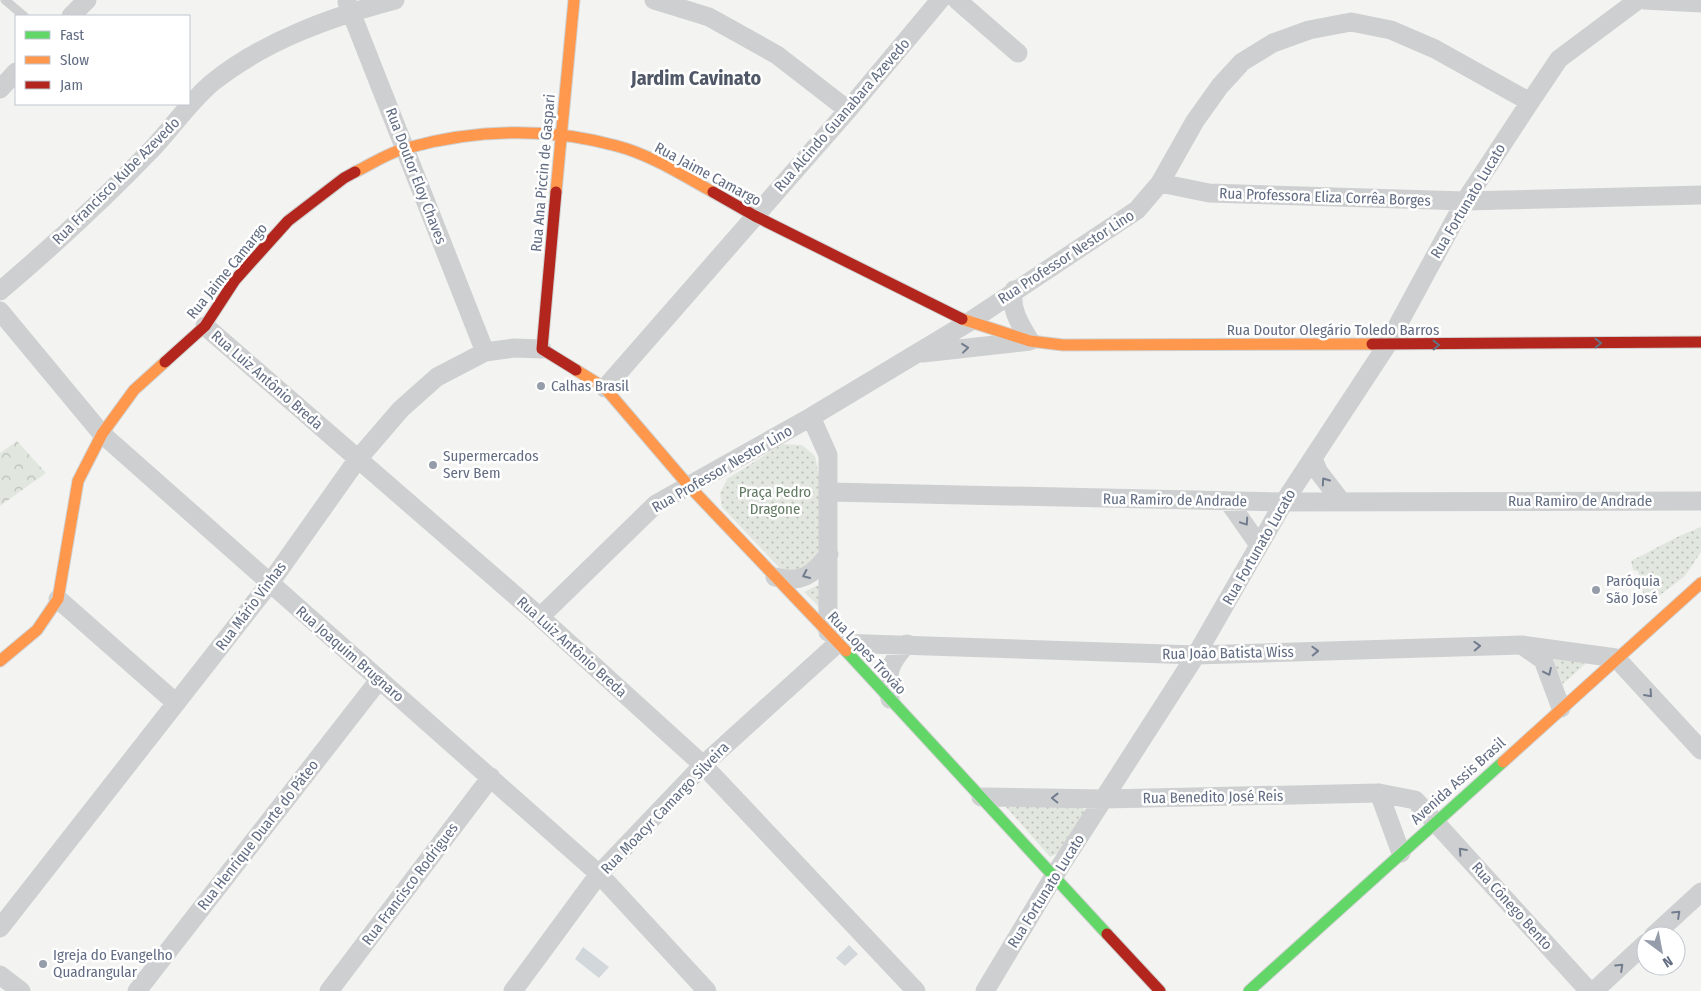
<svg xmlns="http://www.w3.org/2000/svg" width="1701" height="991" viewBox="0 0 1701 991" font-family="'Fira Sans Condensed',sans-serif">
	<defs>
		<pattern id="forest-crowns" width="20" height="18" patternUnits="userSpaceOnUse" patternTransform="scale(1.25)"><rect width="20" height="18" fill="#e1e7df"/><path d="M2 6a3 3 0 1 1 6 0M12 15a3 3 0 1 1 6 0" fill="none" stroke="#babfba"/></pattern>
		<pattern id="park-dots" width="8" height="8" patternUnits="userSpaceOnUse" patternTransform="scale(1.25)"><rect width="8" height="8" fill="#e1e7df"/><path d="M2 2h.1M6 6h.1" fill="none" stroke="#babfba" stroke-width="1.8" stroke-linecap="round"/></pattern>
	</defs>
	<rect width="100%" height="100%" fill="#f3f4f1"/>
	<path fill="url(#forest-crowns)" d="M17 441 46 473 0 506V453Z"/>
	<path fill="url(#park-dots)" d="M782 444 802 445 815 456 819 477V555L813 567 786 575 722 507 720 493 727 479Z
		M1701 527V552L1685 576 1646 606 1638 571 1633 570 1631 561 1679 536Z
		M818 585 821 586V609L804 592Z
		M1593 657 1563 684 1553 663V658Z
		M1082 805 1086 814 1058 853 1050 857 1006 807Z"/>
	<path fill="#d1d7db" d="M849 945 858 954 845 966 836 958Z
		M583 947 609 967 599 978 575 959Z"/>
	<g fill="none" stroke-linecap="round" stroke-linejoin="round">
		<defs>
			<path id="fast" d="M846 651 1107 934
				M1249 991 1503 762"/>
			<path id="slow" d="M355 172C372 164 389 152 407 148 475 129 548 127 617 146 651 155 682 175 713 192
				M556 192 574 0
				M962 319 1030 341 1063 345 1372 344
				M576 370 605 388 688 485 846 651
				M0 661 37 630 58 599 78 481 102 434 134 390 165 362
				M1503 762 1701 583"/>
			<path id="jam" d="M556 192 542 349 576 370
				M713 192 755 216 962 319
				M1372 344 1701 342
				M165 362 205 326 235 280 288 221 344 178 355 172
				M1107 934 1160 991"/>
		</defs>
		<use href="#fast" stroke="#cfd1d1" stroke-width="13"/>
		<use href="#slow" stroke="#cfd1d1" stroke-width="13"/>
		<use href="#jam" stroke="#cfd1d1" stroke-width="13"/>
		<path stroke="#cecfd0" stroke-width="9" d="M5 0 24 16"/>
		<path stroke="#cecfd0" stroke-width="19" d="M654 0 709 17 777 55 848 110
			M957 0 1018 53
			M1644 0 1701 3
			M347 2 485 352
			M71 16 87 0
			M0 89 16 72
			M1160 183 1209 193 1465 201 1701 195
			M0 291C53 246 104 199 152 149 172 128 191 100 213 82 266 40 331 17 395 0
			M0 311 102 434 599 874 707 991
			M205 326 540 617 703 765 916 991
			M923 353 1030 341C1021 326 1009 308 1014 290
			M605 388 848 110 940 0
			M811 417 828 455V632
			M1313 458 1318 471 1341 501
			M830 492 1284 502 1701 501
			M1228 501 1259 545
			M775 577C801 584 813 575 829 554
			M58 599 176 703
			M540 617 656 504 811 417 969 322 1137 210 1160 183 1195 121 1220 86 1242 62 1273 43 1309 30 1351 22 1391 30 1435 49 1530 102
			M1523 646 1543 660 1561 708
			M890 699C886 672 889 664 907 644
			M1379 793 1401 853
			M981 797 1104 799 1379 793 1415 800 1589 991
			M0 928 270 583 357 460 401 409 437 377 485 352 514 348 542 349
			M1653 936 1701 892
			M0 975 21 991
			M137 991 379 680
			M329 991 491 777
			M513 991 599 874 703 765 838 643 1196 655 1522 645 1616 658 1701 750
			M985 991 1054 876 1196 655 1284 502 1387 345 1465 201 1530 102 1559 59 1638 0
			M1594 991 1646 943"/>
		<use href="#fast" stroke="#63d668" stroke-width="11"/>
		<use href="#slow" stroke="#ff974d" stroke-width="11"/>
		<use href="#jam" stroke="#b3261e" stroke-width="11"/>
	</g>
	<defs><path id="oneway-chevron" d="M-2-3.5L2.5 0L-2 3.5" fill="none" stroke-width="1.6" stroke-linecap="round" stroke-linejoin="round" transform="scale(1.25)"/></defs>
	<g stroke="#627282">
		<use href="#oneway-chevron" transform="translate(1598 343) rotate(-1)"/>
		<use href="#oneway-chevron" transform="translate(1436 345) rotate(-1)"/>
	</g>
	<g stroke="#727c8f">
		<use href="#oneway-chevron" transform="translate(965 348) rotate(-6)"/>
		<use href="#oneway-chevron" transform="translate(1325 481) rotate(-125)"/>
		<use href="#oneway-chevron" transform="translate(1245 522) rotate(56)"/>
		<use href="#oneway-chevron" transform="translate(806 575) rotate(155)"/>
		<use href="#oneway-chevron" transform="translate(1477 646) rotate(-2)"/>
		<use href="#oneway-chevron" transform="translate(1315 651) rotate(-2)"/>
		<use href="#oneway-chevron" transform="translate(1548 672) rotate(65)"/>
		<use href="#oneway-chevron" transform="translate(1649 694) rotate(48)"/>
		<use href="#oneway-chevron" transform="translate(1055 798) rotate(-179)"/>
		<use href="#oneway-chevron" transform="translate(1462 851) rotate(-132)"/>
		<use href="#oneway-chevron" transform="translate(1677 914) rotate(-43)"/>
		<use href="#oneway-chevron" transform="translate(1620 967) rotate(-43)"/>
	</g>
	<g fill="#959caa" stroke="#fff" stroke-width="2">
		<circle cx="541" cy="386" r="5"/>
		<circle cx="433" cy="465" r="5"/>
		<circle cx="1596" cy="590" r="5"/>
		<circle cx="43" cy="964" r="5"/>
	</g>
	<g text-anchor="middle" stroke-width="5" stroke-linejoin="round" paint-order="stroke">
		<g font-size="15" fill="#626d83" stroke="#fff">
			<text transform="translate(842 115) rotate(-49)" y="5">Rua Alcindo Guanabara Azevedo</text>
			<text transform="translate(543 173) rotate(-85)" y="5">Rua Ana Piccin de Gaspari</text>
			<text transform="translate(708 174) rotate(28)" y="5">Rua Jaime Camargo</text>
			<text transform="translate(416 176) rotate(69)" y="5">Rua Doutor Eloy Chaves</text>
			<text transform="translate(116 181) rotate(-45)" y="5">Rua Francisco Kube Azevedo</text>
			<text transform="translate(1325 197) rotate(2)" y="5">Rua Professora Eliza Corrêa Borges</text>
			<text transform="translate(1468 201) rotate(-59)" y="5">Rua Fortunato Lucato</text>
			<text transform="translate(1066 257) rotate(-33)" y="5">Rua Professor Nestor Lino</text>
			<text transform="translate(227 271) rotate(-51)" y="5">Rua Jaime Camargo</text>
			<text x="1333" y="335">Rua Doutor Olegário Toledo Barros</text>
			<text transform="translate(267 380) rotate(41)" y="5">Rua Luiz Antônio Breda</text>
			<text transform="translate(722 469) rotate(-30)" y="5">Rua Professor Nestor Lino</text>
			<text transform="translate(1175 500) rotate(1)" y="5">Rua Ramiro de Andrade</text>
			<text x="1580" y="506">Rua Ramiro de Andrade</text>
			<text transform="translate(1259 547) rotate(-60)" y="5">Rua Fortunato Lucato</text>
			<text transform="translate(251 606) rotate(-53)" y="5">Rua Mário Vinhas</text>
			<text transform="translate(572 647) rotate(42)" y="5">Rua Luiz Antônio Breda</text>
			<text transform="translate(867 653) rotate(47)" y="5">Rua Lopes Trovão</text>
			<text transform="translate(1228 653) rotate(-1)" y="5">Rua João Batista Wiss</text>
			<text transform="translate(350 654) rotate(41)" y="5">Rua Joaquim Brugnaro</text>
			<text transform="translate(1458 781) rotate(-42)" y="5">Avenida Assis Brasil</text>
			<text transform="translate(1213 797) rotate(-1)" y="5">Rua Benedito José Reis</text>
			<text transform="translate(665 808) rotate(-46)" y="5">Rua Moacyr Camargo Silveira</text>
			<text transform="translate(258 835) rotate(-52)" y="5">Rua Henrique Duarte do Páteo</text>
			<text transform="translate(410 884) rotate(-53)" y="5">Rua Francisco Rodrigues</text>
			<text transform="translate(1046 891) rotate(-58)" y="5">Rua Fortunato Lucato</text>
			<text transform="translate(1512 906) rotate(48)" y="5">Rua Cônego Bento</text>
		</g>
		<g font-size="15" fill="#626d83" stroke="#fff" text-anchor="start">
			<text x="551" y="391">Calhas Brasil</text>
			<text x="443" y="461">Supermercados<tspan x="443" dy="17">Serv Bem</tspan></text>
			<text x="1606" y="586">Paróquia<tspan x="1606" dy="17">São José</tspan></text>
			<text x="53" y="960">Igreja do Evangelho<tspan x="53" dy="17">Quadrangular</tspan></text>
		</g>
		<g font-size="15" fill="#617a62" stroke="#fff">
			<text x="775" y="497">Praça Pedro<tspan x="775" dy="17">Dragone</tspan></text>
		</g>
		<g font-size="20" font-weight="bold" fill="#505868" stroke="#fff">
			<text x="696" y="85">Jardim Cavinato</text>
		</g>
	</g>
	<rect x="15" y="15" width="175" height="90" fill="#ffffff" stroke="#c0c5cd"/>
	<rect x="25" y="31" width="25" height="8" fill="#63d668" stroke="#c0c5cd"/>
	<text x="60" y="40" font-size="15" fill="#626d83">Fast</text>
	<rect x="25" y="56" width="25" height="8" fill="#ff974d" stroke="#c0c5cd"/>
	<text x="60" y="65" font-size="15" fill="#626d83">Slow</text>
	<rect x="25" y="81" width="25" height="8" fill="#b3261e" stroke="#c0c5cd"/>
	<text x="60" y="90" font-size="15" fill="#626d83">Jam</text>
	<g transform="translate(1661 951) rotate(148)"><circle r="24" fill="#ffffff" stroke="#c0c5cd"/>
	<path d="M0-4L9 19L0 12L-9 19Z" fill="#959caa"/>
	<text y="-8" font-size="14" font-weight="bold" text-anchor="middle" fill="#626d83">N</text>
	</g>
</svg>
